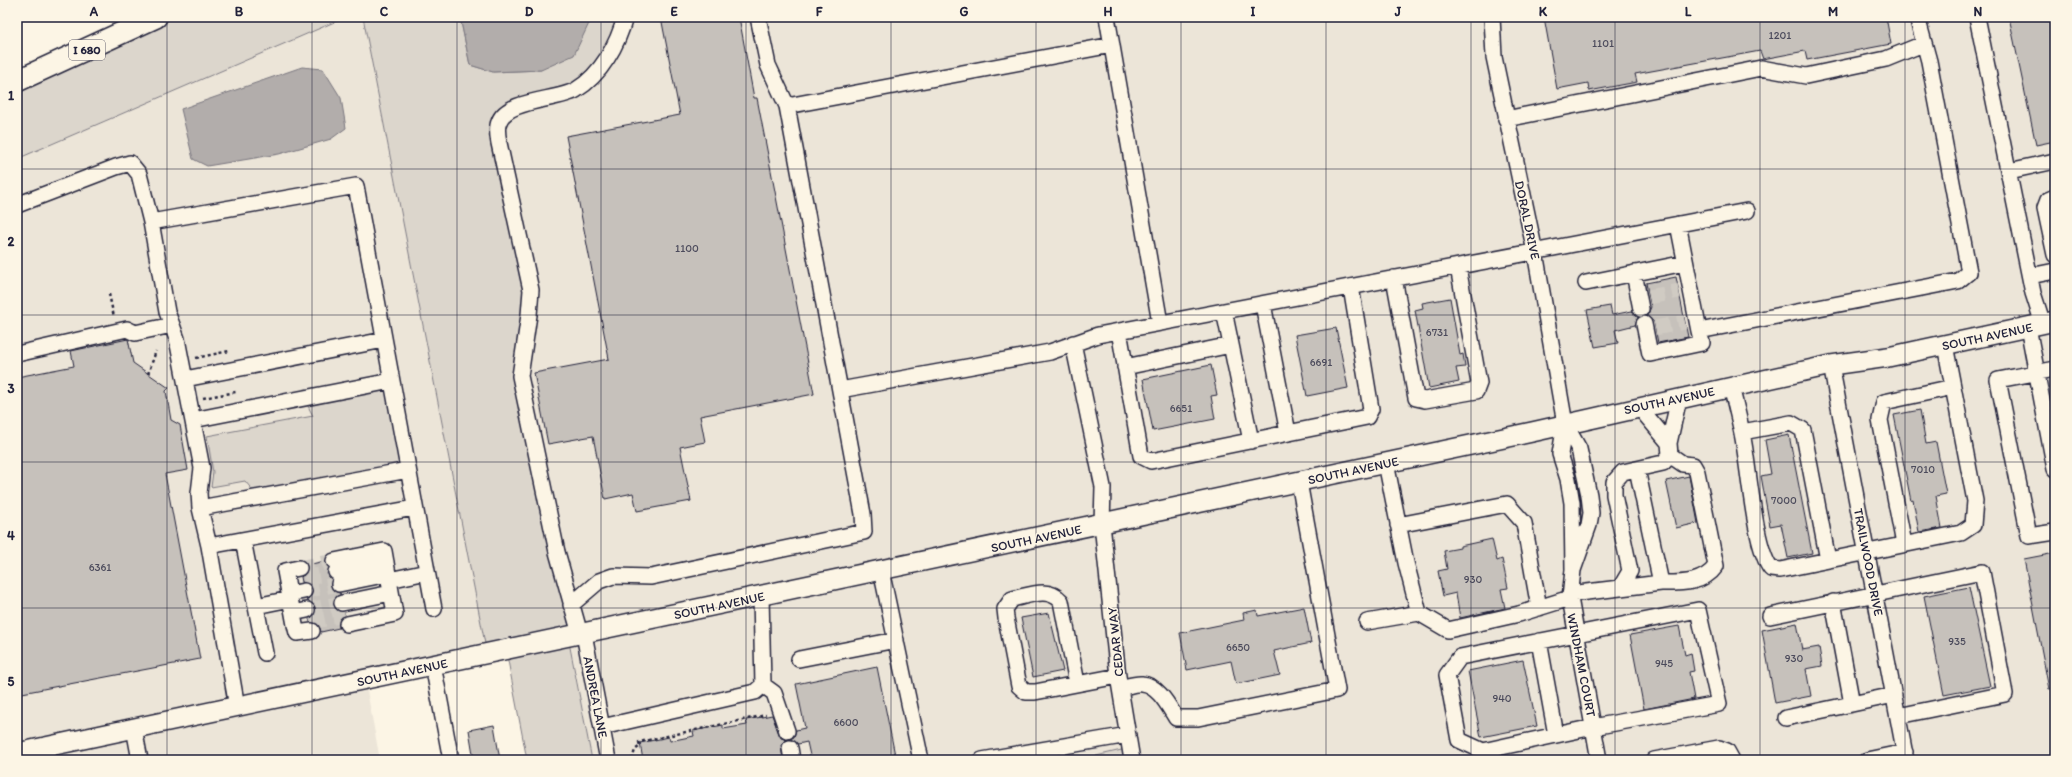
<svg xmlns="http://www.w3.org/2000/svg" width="2072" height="777" viewBox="0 0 2072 777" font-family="Itim,sans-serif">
	<rect width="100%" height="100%" fill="#fcf5e5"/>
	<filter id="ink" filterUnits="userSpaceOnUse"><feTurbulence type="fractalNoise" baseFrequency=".025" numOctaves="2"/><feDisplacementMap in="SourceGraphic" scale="8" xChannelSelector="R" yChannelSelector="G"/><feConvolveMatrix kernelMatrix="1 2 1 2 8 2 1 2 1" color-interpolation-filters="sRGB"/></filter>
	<g filter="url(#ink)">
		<path fill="#ece5d8" d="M346 17H363L487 654 365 680 380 760H43L40 748 17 753V159Z
			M625 17H2055V760H1132L1130 748 1079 760H592L520 376 499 143 502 115Z"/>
		<path fill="#dcd6cc" stroke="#7f7c84" d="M156 17H346L17 159V81Z
			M363 17H460L470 65 493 72 541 70 590 23 592 17H625L592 78 514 107 498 123 531 290 520 376 584 634 568 637 592 760H527L506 650 487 654Z
			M391 381 408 470 259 498 245 481 211 487 213 472 207 436 313 416 304 398Z
			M1130 748 1132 760H1079Z"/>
		<path fill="#b2adab" stroke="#78757e" d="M460 17H592L574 55 541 70 493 72 470 65Z
			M302 67 323 69 341 98 346 128 331 139 279 154 207 166 193 159 181 109Z"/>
		<path fill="#c6c1bb" stroke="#22223b" d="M661 17H739L754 98H757L814 394 700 416 705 442 680 447 691 501 637 511 633 493 605 499 593 436 548 444 534 373 609 359 566 136 680 115Z
			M1544 17H1886L1891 44 1807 60 1805 51 1763 59 1760 51 1635 74 1637 82 1589 91 1588 83 1557 89Z
			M2009 17H2055V141L2036 145Z
			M1676 277 1688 337 1658 343 1654 322 1647 316 1651 307 1646 283Z
			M1450 298 1460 355 1463 354 1465 367 1456 368 1459 382 1429 388 1415 310 1423 308 1422 303Z
			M1610 306 1612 315 1632 311 1638 317 1635 325 1615 330 1618 343 1595 347 1587 310Z
			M1336 328 1348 388 1307 396 1295 335Z
			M128 339 133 363 169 388 166 391 171 420 180 425 188 470 165 474 200 659 17 694V377L74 366 71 351Z
			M1211 365 1217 395 1211 396 1215 419 1153 431 1143 379Z
			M1920 410 1926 444 1936 442 1946 494 1936 496 1942 528 1919 532 1913 500 1911 501 1894 415Z
			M1789 435 1812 553 1788 558 1781 524 1770 526 1761 476 1771 474 1765 440Z
			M1689 476 1698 523 1676 528 1666 481Z
			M1492 539 1497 561 1502 559 1508 588 1501 589 1505 608 1460 618 1456 593 1443 596 1438 571 1447 569 1444 551 1460 548V546Z
			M2055 553V688L2049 689 2024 559Z
			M325 561 328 568 327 574 331 580 330 586 333 590 341 594 336 597 333 605 339 611 344 612 345 615 339 621V628L321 632 319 625 310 622 309 619 313 616 316 608 313 604 306 600 310 597 313 590 310 585 302 582 301 577 307 571V565Z
			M1969 587 1990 686 1944 695 1924 596Z
			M1304 607 1311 643 1274 651 1280 675 1236 684 1231 661 1187 670 1180 633 1244 620 1243 613 1257 610 1258 616Z
			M1049 613 1063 671 1033 677 1021 618Z
			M1797 623 1802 650 1819 647 1822 666 1806 669 1811 696 1775 703 1762 630Z
			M1679 626 1685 655 1691 653 1694 671 1689 672 1694 699 1644 709 1630 635Z
			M1523 660 1537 726 1481 737 1468 671Z
			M877 667 896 760H811L807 742 798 744 790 739 794 737 796 730 805 728 796 684Z
			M772 715 779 734 781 738 787 740 781 745 783 760H643L640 743 669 737 670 741 694 736 693 731 723 725V729L747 725 746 720Z
			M494 725 500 760H474L469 730Z"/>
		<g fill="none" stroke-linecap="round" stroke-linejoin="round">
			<path stroke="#d0cbc3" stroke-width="15" stroke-dasharray="15 8" stroke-linecap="butt" d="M1649 297 1679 291
				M1655 328 1685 322
				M299 568 334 561
				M304 578 336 572
				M304 591 339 584
				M307 610 342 603
				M310 622 345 615"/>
			<defs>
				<path id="minor" d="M1107 17 1160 323
					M1492 17 1494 57 1535 252 1565 424 1579 449 1589 495 1591 513 1589 525 1573 570
					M1977 17 2033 293 2043 324
					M787 106 1112 45
					M1506 119 1761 68 1806 76 1886 59 1923 44
					M2009 171 2055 161
					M2055 197 2048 200 2045 208 2055 255
					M17 205 116 167 130 163 139 174 151 222
					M1678 224 1699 331 1958 281 1969 272 1929 61 1917 17
					M1634 273 1641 309
					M2030 276 2055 271
					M1394 278 1416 398 1425 400 1476 391 1479 383 1458 267
					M1586 283 1685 263
					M1263 304 1288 433
					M1224 311 1251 441
					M1644 324 1650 354 1702 343 1699 331
					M172 325 167 312 151 222 356 186 434 609
					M2028 327 2055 469
					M1119 331 1141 456 1151 461 1367 417 1371 409 1351 287
					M1073 343 1103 487 1102 524 1118 676 1132 760
					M17 354 127 329 135 333 172 325 177 339 202 468 199 493 200 508 209 546 237 707
					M1831 365 1906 760
					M1125 367 1231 345
					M2055 369 1998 380 2029 536 2055 532
					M185 379 384 340
					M1731 387C1736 406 1741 425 1744 444 1749 472 1755 549 1771 569L1780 570 1961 533 1973 525 1975 501 1945 345
					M840 390 1050 352 1098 335 1747 211
					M1639 407 1669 443 1679 398
					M193 420 391 381
					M1565 424 1560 454 1568 479 1572 503 1573 570 1570 598 1599 760
					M1742 432 1791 423 1803 430 1828 560
					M1386 463 1406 563 1419 613 1448 630 1519 614 1570 598
					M200 508 408 470
					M1398 525 1507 504 1524 523 1539 608
					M243 540 265 653
					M1904 544 1880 420 1884 402 1953 387
					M209 546 414 508
					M334 561 384 551 389 580 427 572
					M299 568 285 571 295 625 297 633 312 631
					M881 570 921 760
					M336 572 386 562
					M1661 583C1682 583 1703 584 1716 566L1697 472 1693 465 1683 464 1670 455
					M339 584 388 574
					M1620 588 1661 583 1637 469
					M289 594 304 591
					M1570 594 1620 588 1630 571 1614 495V482L1623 472 1663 463 1670 455 1669 443
					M1833 602 1852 704
					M342 603 391 593
					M571 605 599 581 613 576 651 577 864 532 863 514 787 106 768 65 758 17
					M256 606 290 599
					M1698 610 1719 704 1593 727 1483 751 1459 740 1447 675 1460 657Z
					M293 613 307 610
					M1770 616 1982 572 2005 694 1898 716
					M1367 622 1419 613
					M347 624 395 614 389 580
					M580 634 557 552 520 376 529 315 531 290 499 143C498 137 496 128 499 122 507 99 557 101 576 90 601 75 618 44 625 17
					M584 634 608 760
					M1539 641 1556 735
					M799 659 896 640
					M433 665 451 760
					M1077 683 1061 601C1048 586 1028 596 1012 599L1005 609 1006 618 1019 686 1026 692H1035L1118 676
					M763 685 774 693 787 731
					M1120 688C1126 687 1135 683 1142 684 1158 685 1169 707 1176 718H1198L1337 690 1299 482
					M1786 718 1894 695
					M602 727 755 692 763 685 761 596
					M134 728 140 760
					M790 748 792 760
					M982 760 1128 735
					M1654 760 1719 748 1727 751 1732 760
					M1867 760 1905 752"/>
				<path id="major" d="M17 753 1532 432 1831 365 1888 357 2055 321"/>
				<path id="highway" d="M17 81 156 17"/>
			</defs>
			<use href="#minor" stroke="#22223b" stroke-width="18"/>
			<use href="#major" stroke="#22223b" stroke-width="22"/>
			<use href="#highway" stroke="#22223b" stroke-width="24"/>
			<path stroke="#22223b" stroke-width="2.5" stroke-dasharray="3 3" stroke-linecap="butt" d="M109 294 114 317
				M196 358 229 351
				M148 374 156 351
				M203 398 236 392
				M632 760 635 750 640 746 639 742 766 715"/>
			<use href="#minor" stroke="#fcf5e5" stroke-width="15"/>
			<use href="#major" stroke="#fcf5e5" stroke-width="19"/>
			<use href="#highway" stroke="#fcf5e5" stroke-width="21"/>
		</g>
	</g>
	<path fill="none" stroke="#22223b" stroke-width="1" stroke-opacity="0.55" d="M167 17V760M312 17V760M457 17V760M601 17V760M746 17V760M891 17V760M1036 17V760M1181 17V760M1326 17V760M1471 17V760M1615 17V760M1760 17V760M1905 17V760M17 169H2055M17 315H2055M17 462H2055M17 608H2055"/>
	<g text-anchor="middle" stroke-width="3" stroke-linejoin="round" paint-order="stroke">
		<g font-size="11" fill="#4b4a5b">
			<text x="1780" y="39">1201</text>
			<text x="1603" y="47">1101</text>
			<text x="687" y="252">1100</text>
			<text x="1437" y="336">6731</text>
			<text x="1321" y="366">6691</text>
			<text x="1181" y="412">6651</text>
			<text x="1923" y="473">7010</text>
			<text x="1784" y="504">7000</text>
			<text x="100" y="571">6361</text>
			<text x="1473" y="583">930</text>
			<text x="1957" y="645">935</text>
			<text x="1238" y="651">6650</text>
			<text x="1794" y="662">930</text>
			<text x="1664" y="667">945</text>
			<text x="1502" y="702">940</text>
			<text x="846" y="726">6600</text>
		</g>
		<rect fill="#fcf5e5" stroke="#63616e" stroke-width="1" x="69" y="40" width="36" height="20" rx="3"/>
		<g font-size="12" font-weight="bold" fill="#22223b">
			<text x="87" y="54">I 680</text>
		</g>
		<g font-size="13" fill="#22223b" stroke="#fcf5e5">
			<text transform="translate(1528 220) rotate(78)" y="5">DORAL DRIVE</text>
			<text transform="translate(1987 336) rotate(-12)" y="5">SOUTH AVENUE</text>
			<text transform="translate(1669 400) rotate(-12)" y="5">SOUTH AVENUE</text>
			<text transform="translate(1353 470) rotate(-12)" y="5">SOUTH AVENUE</text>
			<text transform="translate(1036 538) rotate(-12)" y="5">SOUTH AVENUE</text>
			<text transform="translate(1869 562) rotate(79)" y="5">TRAILWOOD DRIVE</text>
			<text transform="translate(719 605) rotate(-12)" y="5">SOUTH AVENUE</text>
			<text transform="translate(1115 642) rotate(-96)" y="5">CEDAR WAY</text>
			<text transform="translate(1582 665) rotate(79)" y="5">WINDHAM COURT</text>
			<text transform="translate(402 672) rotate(-12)" y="5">SOUTH AVENUE</text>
			<text transform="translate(596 697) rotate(79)" y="5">ANDREA LANE</text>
		</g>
	</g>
	<rect width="2072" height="777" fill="none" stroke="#fcf5e5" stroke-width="44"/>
	<rect x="22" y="22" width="2028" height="733" fill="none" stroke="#22223b" stroke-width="1.5"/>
	<g font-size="13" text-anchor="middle" font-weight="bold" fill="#22223b">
		<text x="94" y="16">A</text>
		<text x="239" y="16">B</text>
		<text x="384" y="16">C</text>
		<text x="529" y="16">D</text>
		<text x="674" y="16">E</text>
		<text x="819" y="16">F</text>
		<text x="964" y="16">G</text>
		<text x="1108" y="16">H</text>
		<text x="1253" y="16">I</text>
		<text x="1398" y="16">J</text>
		<text x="1543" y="16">K</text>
		<text x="1688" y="16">L</text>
		<text x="1833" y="16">M</text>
		<text x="1978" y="16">N</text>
		<text x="11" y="100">1</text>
		<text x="11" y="246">2</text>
		<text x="11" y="393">3</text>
		<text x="11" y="540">4</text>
		<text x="11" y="686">5</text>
	</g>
</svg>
